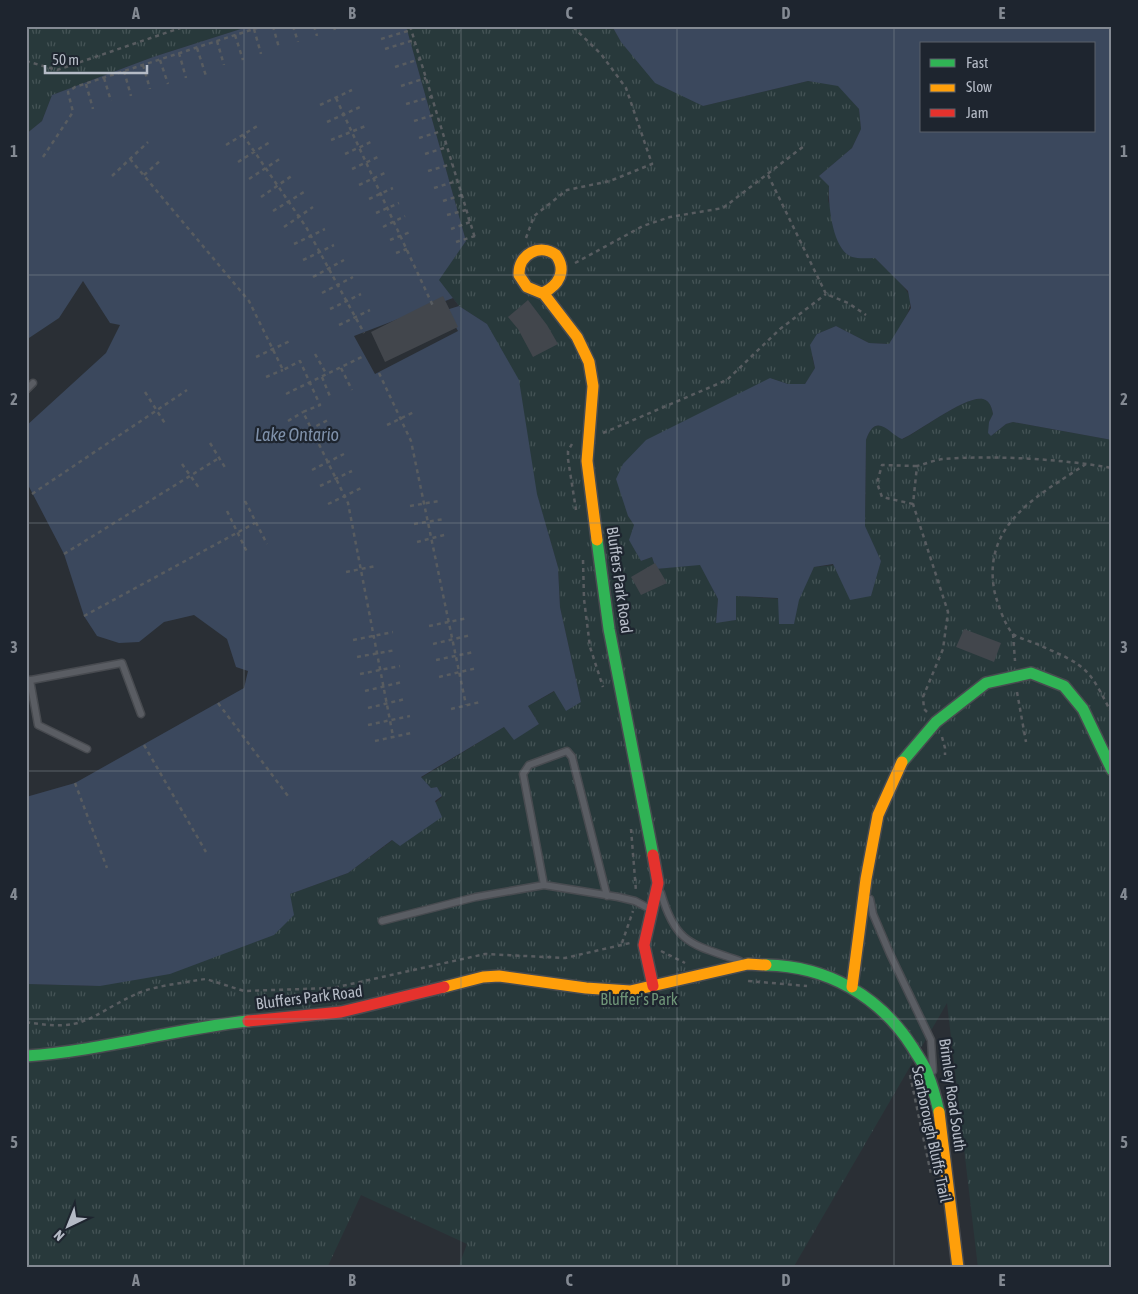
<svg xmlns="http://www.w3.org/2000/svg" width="1138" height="1294" viewBox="0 0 1138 1294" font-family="'Asap Condensed',sans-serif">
	<defs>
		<pattern id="park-tufts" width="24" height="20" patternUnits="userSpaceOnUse" patternTransform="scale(1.25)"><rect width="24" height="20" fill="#28393b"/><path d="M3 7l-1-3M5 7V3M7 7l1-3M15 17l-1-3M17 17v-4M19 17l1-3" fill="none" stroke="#455456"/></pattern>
	</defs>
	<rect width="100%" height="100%" fill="#2a2f35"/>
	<path fill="url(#park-tufts)" d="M26 26H250L153 57 52 95 42 121 26 134Z
		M406 26H612L621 42 703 106 808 81 838 85 859 109 861 129 852 148 819 176 829 185 828 201 850 256 875 258C914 297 923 295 889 344L869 343 836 326 817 334 812 357 815 368 805 384H788L770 378 628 516 634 525 641 561 652 557 656 569 700 564 718 599 716 622 736 620V596L798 600 814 567 881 561 865 527 866 440C876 410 890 435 903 439 920 431 966 395 983 399 990 401 992 408 993 414L989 422 991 436 1006 424 1013 422 1112 440V1268H978L947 1003 793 1268H458L467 1244 361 1195 327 1268H26V984L100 986 290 894 348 873 393 840 442 797 437 787 431 788 421 778 504 727 514 739 539 724 528 706 555 691 581 702 560 607 558 567 487 324 459 306 438 280 466 241Z"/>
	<path fill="#3b485d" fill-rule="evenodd" d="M250 26H406L466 241 439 280 459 306 487 324 519 380 537 494 558 567 560 607 581 702 566 711 554 691 528 706 539 724 514 740 504 727 421 777 431 788 437 787 442 796 435 801 442 817 400 846 392 840 348 873 290 894 294 915 274 935 170 974 100 986 26 984V797L75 783 244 688 248 671 236 667 227 639 194 615 164 622 139 642 119 643 97 636 84 616 64 554 26 481V426L106 353 120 325 110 323 83 281 59 318 26 340V134L42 121 52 95 153 57Z
		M612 26H1112V440L1013 422 1006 424 991 436 988 433 989 422 993 414C992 408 990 401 983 399 966 395 920 431 902 439 890 435 876 410 866 440L865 526 881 561 871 596 850 600 833 564 814 567 799 600 794 624H779L778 598 736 596V620L716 623 718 599 700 565 656 569 652 557 641 561 629 540 634 525 628 516 616 479 623 464 646 440 770 378 788 384H805L815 368 810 345 817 334 836 326 869 343 889 344 911 308 908 291 875 258C868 258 859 259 852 257 832 250 828 203 829 186L819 176 852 148 861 129 859 109 838 86 808 81 703 106 655 83 621 42ZM922 44H1094V131H922Z"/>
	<path fill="#2a2f35" d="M453 298 459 306 446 310 458 331 375 374 354 336Z"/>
	<path fill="#42464c" d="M443 296 458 327 385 362 371 332Z
		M528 300 547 325 558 344 533 357 518 329 508 317Z
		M655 563 667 583 641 595 631 577Z
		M964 629 1001 643 994 662 956 647Z"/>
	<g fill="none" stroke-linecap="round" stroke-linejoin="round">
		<defs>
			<path id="lane" d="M26 390 33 383
				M30 680 38 725 87 749
				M26 681 122 663 141 714
				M544 885 523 774 529 765 567 751 572 757 607 896
				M661 893C676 945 692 944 740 961
				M870 899 873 914 890 954 931 1040 933 1071
				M382 921 476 897 544 885 618 897 635 901 650 909"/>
			<path id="fast" d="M597 540 609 629 653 855
				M902 762 936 722 986 683 1031 673 1064 686 1083 709 1112 770
				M766 965C827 966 880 996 913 1048 918 1057 925 1065 928 1075 933 1087 936 1099 939 1112
				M26 1056C101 1051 174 1029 248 1021"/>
			<path id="slow" d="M543 293C559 285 567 271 556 255 540 243 518 254 519 275L527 287 544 294 577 337 589 362 593 386 587 461 597 540
				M444 987 483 977 499 976 586 988 630 991 748 964 766 965
				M852 987 866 879 878 815 902 762
				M939 1112 958 1268"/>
			<path id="jam" d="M653 855 658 883 644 945 653 986
				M248 1021 341 1012 444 987"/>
		</defs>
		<use href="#lane" stroke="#484b50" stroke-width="9"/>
		<use href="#fast" stroke="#484b50" stroke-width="14"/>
		<use href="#slow" stroke="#484b50" stroke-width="14"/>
		<use href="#jam" stroke="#484b50" stroke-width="14"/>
		<path stroke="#585c60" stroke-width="2.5" stroke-dasharray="4 4" stroke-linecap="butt" d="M273 26 279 48
			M293 26 298 42
			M314 26 317 36
			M334 26 335 31
			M410 26 475 238
			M254 29 261 54
			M235 35 243 60
			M381 39 411 30
			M217 41 224 65
			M197 48 206 76
			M385 49 414 40
			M179 53 186 78
			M160 60 168 84
			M26 61 57 70 186 26
			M143 65 150 89
			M395 67 420 59
			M124 71 131 96
			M104 78 111 101
			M86 84 93 109
			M401 86 426 78
			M336 98 433 306
			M406 104 431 97
			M320 105 352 90
			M414 121 437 114
			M327 122 360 107
			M243 135 306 227 364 333
			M419 138 442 131
			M331 140 368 125
			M226 145 259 125
			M345 154 373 141
			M425 154 447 147
			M43 157 73 112 68 92 75 87 263 26
			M130 159 249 301 283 370 300 361 320 405 303 412 348 503 393 736
			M238 162 270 142
			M352 169 380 156
			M428 171 452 164
			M144 175 161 160
			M768 175 826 294 848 303 866 315
			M112 176 148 142
			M249 179 281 158
			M359 185 387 172
			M434 188 457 181
			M261 197 293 175
			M369 199 393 188
			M443 201 462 195
			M273 211 304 192
			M376 213 399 203
			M447 215 466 210
			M284 227 313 207
			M383 227 405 216
			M451 229 470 222
			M526 238 534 216 567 190 610 181 652 164 626 88 601 54 572 26
			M390 240 410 232
			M456 242 475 236
			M294 244 325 229
			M396 253 407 249
			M303 260 334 245
			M575 263 643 226 670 217 723 208 804 146
			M313 277 344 260
			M322 293 353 277
			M330 309 361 294
			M339 325 370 310
			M315 354 327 375
			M256 357 292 340
			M341 368 352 390
			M379 373 411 441 466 705
			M266 377 283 370
			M322 377 331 399
			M145 392 166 425
			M286 394 364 356
			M288 421 303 412
			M387 425 414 412
			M603 433 727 380 780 329 826 294
			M295 437 328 420
			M210 443 226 469
			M572 444 568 451V459L576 510
			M182 464 199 488
			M1086 464C1039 495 983 523 994 589 996 600 1005 626 1013 634 1020 639 1034 642 1041 646 1088 666 1089 669 1112 714
			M312 470 344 454
			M320 486 352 471
			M32 494 187 390
			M245 501 267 544
			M328 504 361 488
			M913 504 882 497 877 483 882 465 917 466
			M410 506 439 501
			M227 511 247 552
			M414 524 444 519
			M417 542 448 534
			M64 554 219 458
			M583 560 584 599 590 647 603 687
			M346 572 376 566
			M84 616 255 523
			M429 626 468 618
			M1013 634 1015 661
			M353 640 393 632
			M433 644 471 635
			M357 657 396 650
			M436 660 474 652
			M360 674 400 666
			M439 677 477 668
			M365 691 402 682
			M1017 692 1026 742
			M218 703 288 796
			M368 708 405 699
			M451 709 480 702
			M927 712 924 709 923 697 943 649 948 612 913 504 917 466C925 464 934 460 943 459 994 455 1061 459 1112 468
			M368 725 410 716
			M942 737 945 748V755
			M375 741 411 733
			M144 745 206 852
			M75 783 107 868
			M631 829 636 891
			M622 943 633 911
			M661 951 685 963
			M748 981 807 986
			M26 1022C85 1032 86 1018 134 995 152 986 178 984 198 980L206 979 244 991 333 988 485 954 565 958 630 943
			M910 1075 931 1174"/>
		<use href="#lane" stroke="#5a5d63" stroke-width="6"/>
		<use href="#fast" stroke="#30b455" stroke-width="11"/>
		<use href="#slow" stroke="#ff9f0a" stroke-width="11"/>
		<use href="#jam" stroke="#e5322d" stroke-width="11"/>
	</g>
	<path fill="none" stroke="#848a93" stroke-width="1" stroke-opacity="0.55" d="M244 26V1268M461 26V1268M677 26V1268M894 26V1268M26 275H1112M26 523H1112M26 771H1112M26 1019H1112"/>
	<g text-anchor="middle" stroke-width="4.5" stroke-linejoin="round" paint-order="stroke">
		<g font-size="16" fill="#b5bbc6" stroke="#1e252f">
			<text transform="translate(620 580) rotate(82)" y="6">Bluffers Park Road</text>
			<text transform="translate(309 997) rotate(-7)" y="6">Bluffers Park Road</text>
			<text transform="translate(953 1095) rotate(82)" y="6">Brimley Road South</text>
			<text transform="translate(932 1134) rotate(78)" y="6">Scarborough Bluffs Trail</text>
		</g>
		<g font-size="16" fill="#6e9477" stroke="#1e252f">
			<text x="639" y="1005">Bluffer's Park</text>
		</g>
		<g font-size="18" font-style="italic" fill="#7f91aa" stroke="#1e252f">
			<text x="297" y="441">Lake Ontario</text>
		</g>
	</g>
	<rect width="1138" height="1294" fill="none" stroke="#1e252f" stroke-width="55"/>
	<rect x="920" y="42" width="175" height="90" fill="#1e252f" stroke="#5a616b"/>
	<rect x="930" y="59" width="25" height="8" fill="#30b455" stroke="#5a616b"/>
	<text x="966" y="68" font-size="15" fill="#b5bbc6">Fast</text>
	<rect x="930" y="84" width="25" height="8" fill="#ff9f0a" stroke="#5a616b"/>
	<text x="966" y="92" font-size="15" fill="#b5bbc6">Slow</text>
	<rect x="930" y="109" width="25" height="8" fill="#e5322d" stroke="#5a616b"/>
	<text x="966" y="118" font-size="15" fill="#b5bbc6">Jam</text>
	<g transform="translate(68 1226) rotate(223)" stroke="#1e252f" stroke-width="4" paint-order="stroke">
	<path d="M0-4L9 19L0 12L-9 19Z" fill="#b5bbc6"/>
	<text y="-8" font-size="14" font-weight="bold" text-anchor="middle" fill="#b5bbc6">N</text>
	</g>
	<path d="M45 65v8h102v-8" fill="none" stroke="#b5bbc6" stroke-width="2.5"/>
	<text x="52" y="65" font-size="15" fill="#b5bbc6" stroke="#1e252f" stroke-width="4" paint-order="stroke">50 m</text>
	<rect x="28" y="28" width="1082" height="1238" fill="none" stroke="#848a93" stroke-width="2"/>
	<g font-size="16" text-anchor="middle" font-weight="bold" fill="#848a93">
		<text x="136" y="19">A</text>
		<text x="352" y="19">B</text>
		<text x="569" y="19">C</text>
		<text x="786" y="19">D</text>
		<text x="1002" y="19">E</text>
		<text x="14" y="157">1</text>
		<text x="1124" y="157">1</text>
		<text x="14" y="405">2</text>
		<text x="1124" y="405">2</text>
		<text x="14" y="653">3</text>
		<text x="1124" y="653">3</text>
		<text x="14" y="900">4</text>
		<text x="1124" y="900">4</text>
		<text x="14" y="1148">5</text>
		<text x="1124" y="1148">5</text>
		<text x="136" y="1286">A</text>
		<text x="352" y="1286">B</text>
		<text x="569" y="1286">C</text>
		<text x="786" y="1286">D</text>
		<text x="1002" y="1286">E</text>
	</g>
</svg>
